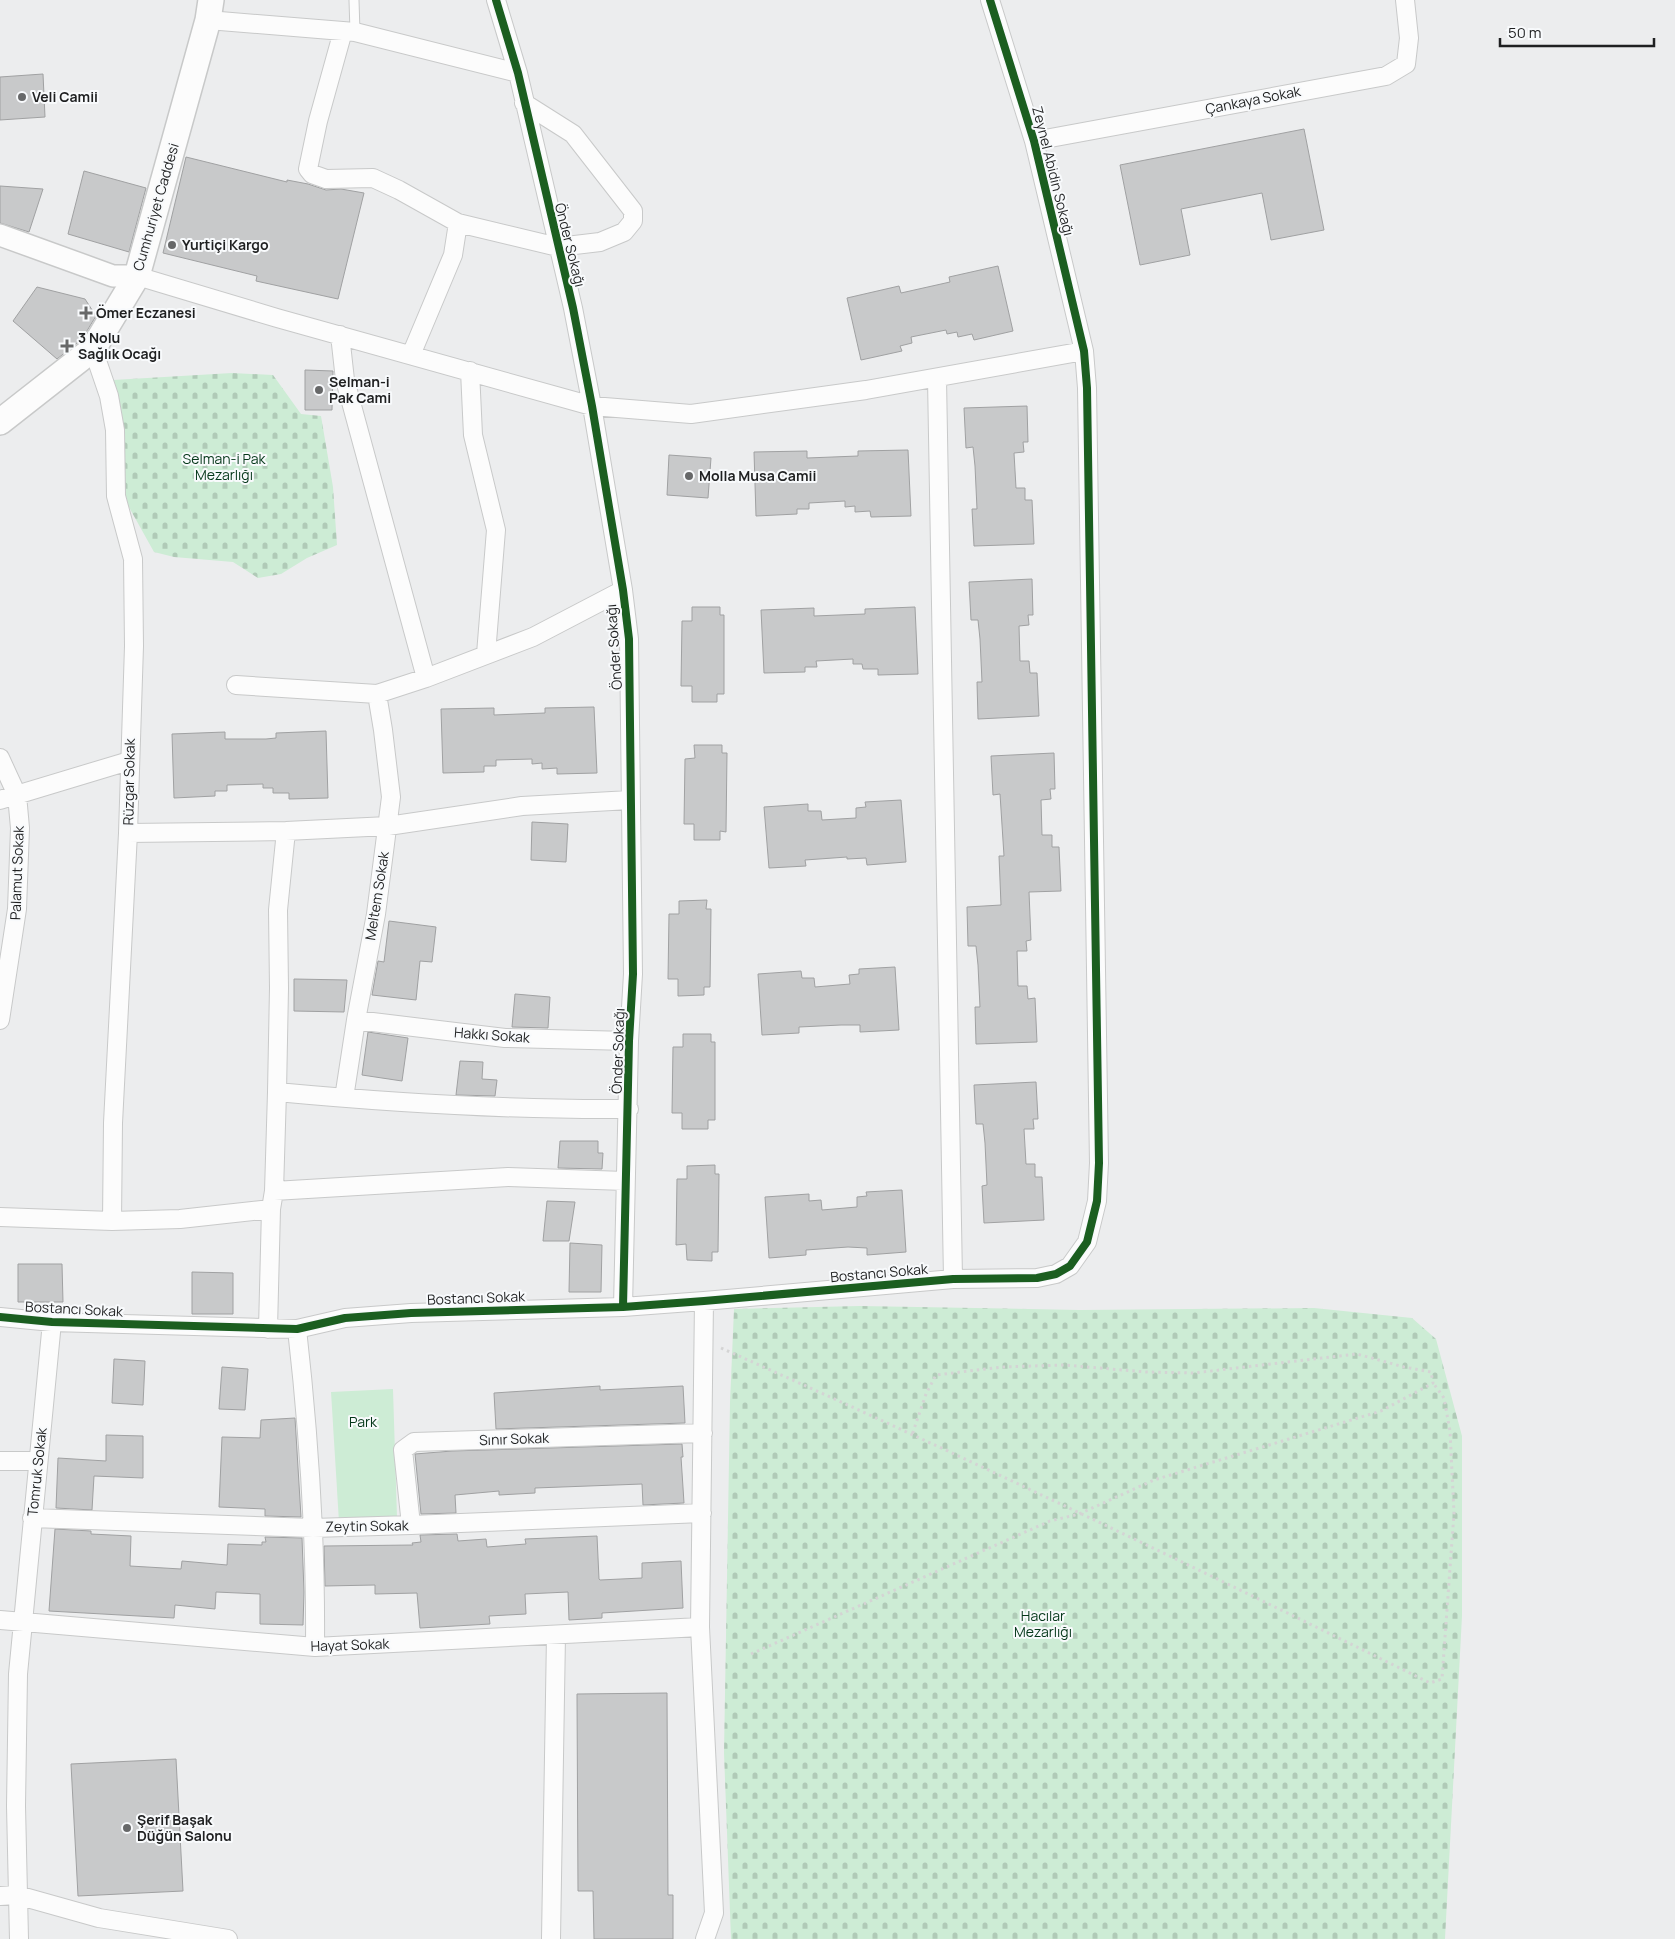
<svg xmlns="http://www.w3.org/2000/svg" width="1675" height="1939" viewBox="0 0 1675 1939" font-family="Manrope,sans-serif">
	<defs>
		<pattern id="cemetery-stones" width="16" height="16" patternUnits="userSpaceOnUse" patternTransform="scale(1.25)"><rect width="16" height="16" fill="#cdecd5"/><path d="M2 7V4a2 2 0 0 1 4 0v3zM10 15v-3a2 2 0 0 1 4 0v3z" fill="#b0cab7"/></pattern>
	</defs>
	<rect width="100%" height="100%" fill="#ecedee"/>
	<path fill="url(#cemetery-stones)" d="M232 373 273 375 301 414 321 416 333 487 337 545 307 558 281 574 258 578 233 562 174 557 154 552 125 500 122 431 113 380Z
		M860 1306 1080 1310 1314 1308 1412 1318 1436 1339 1462 1436V1616L1445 1939H731L724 1753 730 1402 734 1309Z"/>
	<path fill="#cdecd5" d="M393 1389 397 1518 339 1522 331 1392Z"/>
	<path fill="#c8c9ca" stroke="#a0a1a2" d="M43 74 45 117 0 120V77Z
		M1304 129 1324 230 1271 240 1262 193 1181 209 1190 255 1140 265 1120 165Z
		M186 157 287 182V180L308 184 326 190 341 189 364 193 338 299 256 281 257 276 163 253Z
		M84 171 146 188 129 252 68 234Z
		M0 186 43 189 29 232 0 223Z
		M998 266 1013 331 974 340 972 334 958 337 957 332 947 334 946 330 911 337 912 343 900 346 902 351 861 360 847 298 899 286 901 293 950 282 949 277Z
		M37 287 85 299 96 316 82 339 57 359 13 321Z
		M305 370 333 371 332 410H305Z
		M1027 406 1028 442H1023L1024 452 1014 453 1016 488H1025V500H1032L1034 544 974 546 972 509H977L975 466 973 447 966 448 964 408Z
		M908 450 911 516 871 517 870 511 855 512V506L845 507V501L809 503V509H797V514L756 516 754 452 807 451V458L858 456V451Z
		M669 455 711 458 708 498 667 495Z
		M1032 579 1033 615H1028L1029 625 1019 626 1020 661H1029L1030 673H1037L1039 716 978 719 977 682H982L980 639 978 620H971L969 582Z
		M692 607H720V615H724V694H717V702H692V686H681L682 621H692Z
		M915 607 918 674 878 675V669H863L862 664H853V659L816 661 817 667H805V672L764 673 761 610 814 608V616L865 614V609Z
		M594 707 597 773 557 774V768L542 769V763L532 764V759L496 760V766H484V772L443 773 441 709 494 708V715L545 713V708Z
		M326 731 328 798 289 799V793H273V788H263V784L227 785V791H215V796L174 798 172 734 225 732V739H266L276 738V733Z
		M694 745H722V753H727L726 832 720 831V840H694V824H684L685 759 695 758Z
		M1054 753 1055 789H1050L1051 799 1041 800 1042 835H1052V847H1059L1061 891 1029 892 1031 940 1026 941 1027 951H1017L1018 986H1027L1028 999 1035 998 1037 1042 976 1044 975 1007H980L978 965 976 946H968L967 907 1001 905 999 856H1004L1000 794 993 795 991 756Z
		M901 800 906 862 867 865 866 858 847 859V857L805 860 806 866 769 868 764 807 808 804V811H821L822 820 856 818V808L866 807 865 802Z
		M532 822 568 824 566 862 531 860Z
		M707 900 706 909H711L710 987H704V995L678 996V979H668L669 914H679V901Z
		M389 921 436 927 432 962 420 961 416 1000 372 995 378 961 384 962Z
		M895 967 899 1030 860 1032V1025H841L799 1027V1033L762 1035 758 974 801 971 802 978H814L815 987 850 984 849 975 859 974V969Z
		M294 979 347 980 344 1012 294 1011Z
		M515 994 550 997 548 1028 512 1027Z
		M368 1032 408 1038 402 1081 362 1075Z
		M683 1034H711V1042H715V1120H708V1129H682V1113H672L673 1047H683Z
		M460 1061 483 1062 482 1079 497 1080 495 1096 456 1095Z
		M1036 1082 1038 1119H1033L1034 1129H1024L1026 1164H1035V1177H1042L1044 1220 984 1223 982 1186 987 1185 985 1143 983 1124H976L974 1085Z
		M560 1141H598V1153H603L602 1169 558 1168Z
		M715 1165V1174H719L718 1252H712V1261L687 1260 686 1244 676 1245 677 1179H687V1166Z
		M902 1190 906 1252 867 1255V1248L848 1247 806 1250V1255L769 1258 765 1197 809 1194V1201L821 1200 822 1210 857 1207V1197L867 1196 866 1192Z
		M547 1201 575 1202 569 1241H543Z
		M570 1243 602 1245 601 1292H569Z
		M18 1264H62L63 1302H18Z
		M192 1272 233 1273V1314H192Z
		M114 1359 145 1361 143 1405 112 1403Z
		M222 1367 248 1369 245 1410 219 1409Z
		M600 1386V1390L683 1386 685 1423 496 1429 494 1393Z
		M295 1418 301 1517 265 1516V1509L219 1507 222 1437 260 1438 261 1420Z
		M106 1435 143 1436V1478L94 1476 92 1510 56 1508 58 1458 106 1461Z
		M682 1444 683 1457H681L684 1503 643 1505 642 1484 535 1488V1493L499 1495V1491L455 1495 456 1513 421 1514 415 1454 452 1451Z
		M55 1529 91 1531V1534L131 1536 130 1566 181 1569 182 1561 227 1565 228 1544 262 1545V1542H266L265 1537 302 1538 304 1592 303 1625 260 1624V1594L216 1592 215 1609 175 1605 174 1618 49 1611Z
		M457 1534 458 1541 486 1539 487 1547 526 1544 525 1539 597 1536 599 1579 600 1580 642 1578V1563L681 1561 683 1608 602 1613V1618L569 1620 568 1592 525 1594 526 1614 489 1616 490 1624 420 1628 417 1593 375 1594V1585L325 1586 324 1546 413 1545 412 1543 421 1542 420 1535Z
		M667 1693 668 1895H673V1939H594L593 1891H578L577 1694Z
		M176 1759 183 1891 78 1896 71 1764Z"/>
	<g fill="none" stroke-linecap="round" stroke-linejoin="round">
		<defs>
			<path id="service" d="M354 0 355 32"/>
			<path id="minor" d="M496 0 518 73 573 308 592 406 623 590 629 639 633 974 629 1041 623 1307
				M208 20 355 32 518 73
				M343 31 318 121 308 169 312 174 326 179 373 178 399 190 458 223 558 247 600 242 624 232 633 221V211L573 134 524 103
				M1034 141 1386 76 1406 64 1409 38 1405 0
				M137 276 277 318 592 406 691 414 866 390 1084 351
				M340 335 345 380 426 678
				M93 349 109 396 115 430 116 496 133 559 134 646 128 833 113 1123 112 1221
				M411 355 453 255 458 223
				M470 371 473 435 496 530 486 654
				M937 379 953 1279
				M236 685 377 694 426 678 533 637 623 590
				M0 758 17 795 20 828 17 909 0 1020
				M0 800 129 761
				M128 833 286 831 388 826 522 806 630 800
				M356 1020 505 1038 629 1041
				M277 1092C394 1103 512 1110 629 1109
				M344 1098 356 1020 376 914 391 797 383 730 377 694
				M274 1191 508 1177 625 1181
				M0 1217 112 1221 180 1219 271 1209
				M704 1301 700 1627 714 1913 705 1939
				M0 1317 52 1322 297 1329 345 1318 411 1313 623 1307 704 1301 953 1279 1037 1278 1056 1274 1070 1266 1087 1242 1097 1201 1099 1163 1087 388 1084 351 1034 141 990 0
				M268 1329 271 1209 274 1191 277 1092 279 988 278 910 286 831
				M297 1329C309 1435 316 1541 315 1647
				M0 1461H37
				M32 1518 313 1528 411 1525 702 1513
				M411 1525 403 1450 414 1442 703 1433
				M0 1620 315 1647 700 1627
				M0 1896 17 1895 99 1918 228 1939
				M19 1939 16 1806 18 1674 52 1322
				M551 1939 556 1635"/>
			<path id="tertiary" d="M0 235 113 276H137"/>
			<path id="secondary" d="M0 422 93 349 137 276 208 20 211 0"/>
		</defs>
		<use href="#service" stroke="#c8c9c9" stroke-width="11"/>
		<use href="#minor" stroke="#c8c9c9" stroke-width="20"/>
		<use href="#tertiary" stroke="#c8c9c9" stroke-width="24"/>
		<use href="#secondary" stroke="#c8c9c9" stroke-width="28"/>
		<path stroke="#d4d4d4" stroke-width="3" stroke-dasharray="2.5 4" stroke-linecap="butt" d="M721 1348C960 1454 1195 1567 1430 1683L1442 1679 1454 1513 1450 1431 1444 1398 1433 1383
			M751 1654 1050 1521 1079 1514 1154 1480 1381 1411 1433 1383 1431 1372 1404 1367 1357 1354 1194 1373 1146 1372 1064 1365 1002 1367 936 1375 926 1394 912 1435"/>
		<use href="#service" stroke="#fcfcfc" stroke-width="9"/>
		<use href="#minor" stroke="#fcfcfc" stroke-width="18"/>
		<use href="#tertiary" stroke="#fcfcfc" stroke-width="21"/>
		<use href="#secondary" stroke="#fcfcfc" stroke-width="25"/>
		<defs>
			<path id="cycleway" d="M496 0 518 73 573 308 592 406 623 590 629 639 633 974 629 1041 623 1307
				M0 1317 52 1322 297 1329 345 1318 411 1313 623 1307 704 1301 953 1279 1037 1278 1056 1274 1070 1266 1087 1242 1097 1201 1099 1163 1087 388 1084 351 1034 141 990 0"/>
		</defs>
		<use href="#cycleway" stroke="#f8fafc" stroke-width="11"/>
		<use href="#cycleway" stroke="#1b5e20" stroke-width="8"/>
	</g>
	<g fill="#676869" stroke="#f8fafc" stroke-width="2">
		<circle cx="22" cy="97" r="5"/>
		<circle cx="172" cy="245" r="5"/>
		<path d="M83.5 305.5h5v5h5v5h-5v5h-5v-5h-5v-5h5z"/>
		<path d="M64.5 338.5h5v5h5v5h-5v5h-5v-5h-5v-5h5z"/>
		<circle cx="319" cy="390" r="5"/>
		<circle cx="689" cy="476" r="5"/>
		<circle cx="127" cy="1828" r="5"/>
	</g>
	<g text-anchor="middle" stroke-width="4" stroke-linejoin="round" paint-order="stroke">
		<g font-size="14" font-weight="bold" fill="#1f2021" stroke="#f8fafc" text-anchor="start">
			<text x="32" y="102">Veli Camii</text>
			<text x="182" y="250">Yurtiçi Kargo</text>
			<text x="96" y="318">Ömer Eczanesi</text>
			<text x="78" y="343">3 Nolu<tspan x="78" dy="16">Sağlık Ocağı</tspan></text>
			<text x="329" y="387">Selman-i<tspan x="329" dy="16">Pak Cami</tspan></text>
			<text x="699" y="481">Molla Musa Camii</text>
			<text x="137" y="1825">Şerif Başak<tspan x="137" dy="16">Düğün Salonu</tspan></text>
		</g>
		<g font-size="14" fill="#1f2021" stroke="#f8fafc">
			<text transform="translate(1253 100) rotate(-11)" y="5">Çankaya Sokak</text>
			<text transform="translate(1053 171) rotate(76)" y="5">Zeynel Abidin Sokağı</text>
			<text transform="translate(156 207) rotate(-74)" y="5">Cumhuriyet Caddesi</text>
			<text transform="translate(570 245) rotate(76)" y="5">Önder Sokağı</text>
			<text transform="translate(614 647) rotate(-94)" y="5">Önder Sokağı</text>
			<text transform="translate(129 782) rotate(-89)" y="5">Rüzgar Sokak</text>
			<text transform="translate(17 873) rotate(-88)" y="5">Palamut Sokak</text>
			<text transform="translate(377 896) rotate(-81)" y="5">Meltem Sokak</text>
			<text transform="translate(492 1035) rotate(4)" y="5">Hakkı Sokak</text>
			<text transform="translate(618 1051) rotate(-88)" y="5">Önder Sokağı</text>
			<text transform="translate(879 1273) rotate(-5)" y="5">Bostancı Sokak</text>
			<text transform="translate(476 1298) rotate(-2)" y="5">Bostancı Sokak</text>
			<text transform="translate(74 1309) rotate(3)" y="5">Bostancı Sokak</text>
			<text transform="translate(514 1439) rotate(-2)" y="5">Sınır Sokak</text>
			<text transform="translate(37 1472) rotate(-84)" y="5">Tomruk Sokak</text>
			<text transform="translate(367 1526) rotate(-1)" y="5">Zeytin Sokak</text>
			<text transform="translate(350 1645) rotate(-2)" y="5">Hayat Sokak</text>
		</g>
		<g font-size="14" fill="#043719" stroke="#f8fafc">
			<text x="224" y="464">Selman-i Pak<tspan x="224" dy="16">Mezarlığı</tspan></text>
			<text x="363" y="1427">Park</text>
			<text x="1043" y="1621">Hacılar<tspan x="1043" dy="16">Mezarlığı</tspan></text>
		</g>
	</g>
	<path d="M1500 38v8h154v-8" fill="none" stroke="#1f2021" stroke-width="2.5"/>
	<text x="1508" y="38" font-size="15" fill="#1f2021" stroke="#f8fafc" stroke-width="4" paint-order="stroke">50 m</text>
</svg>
